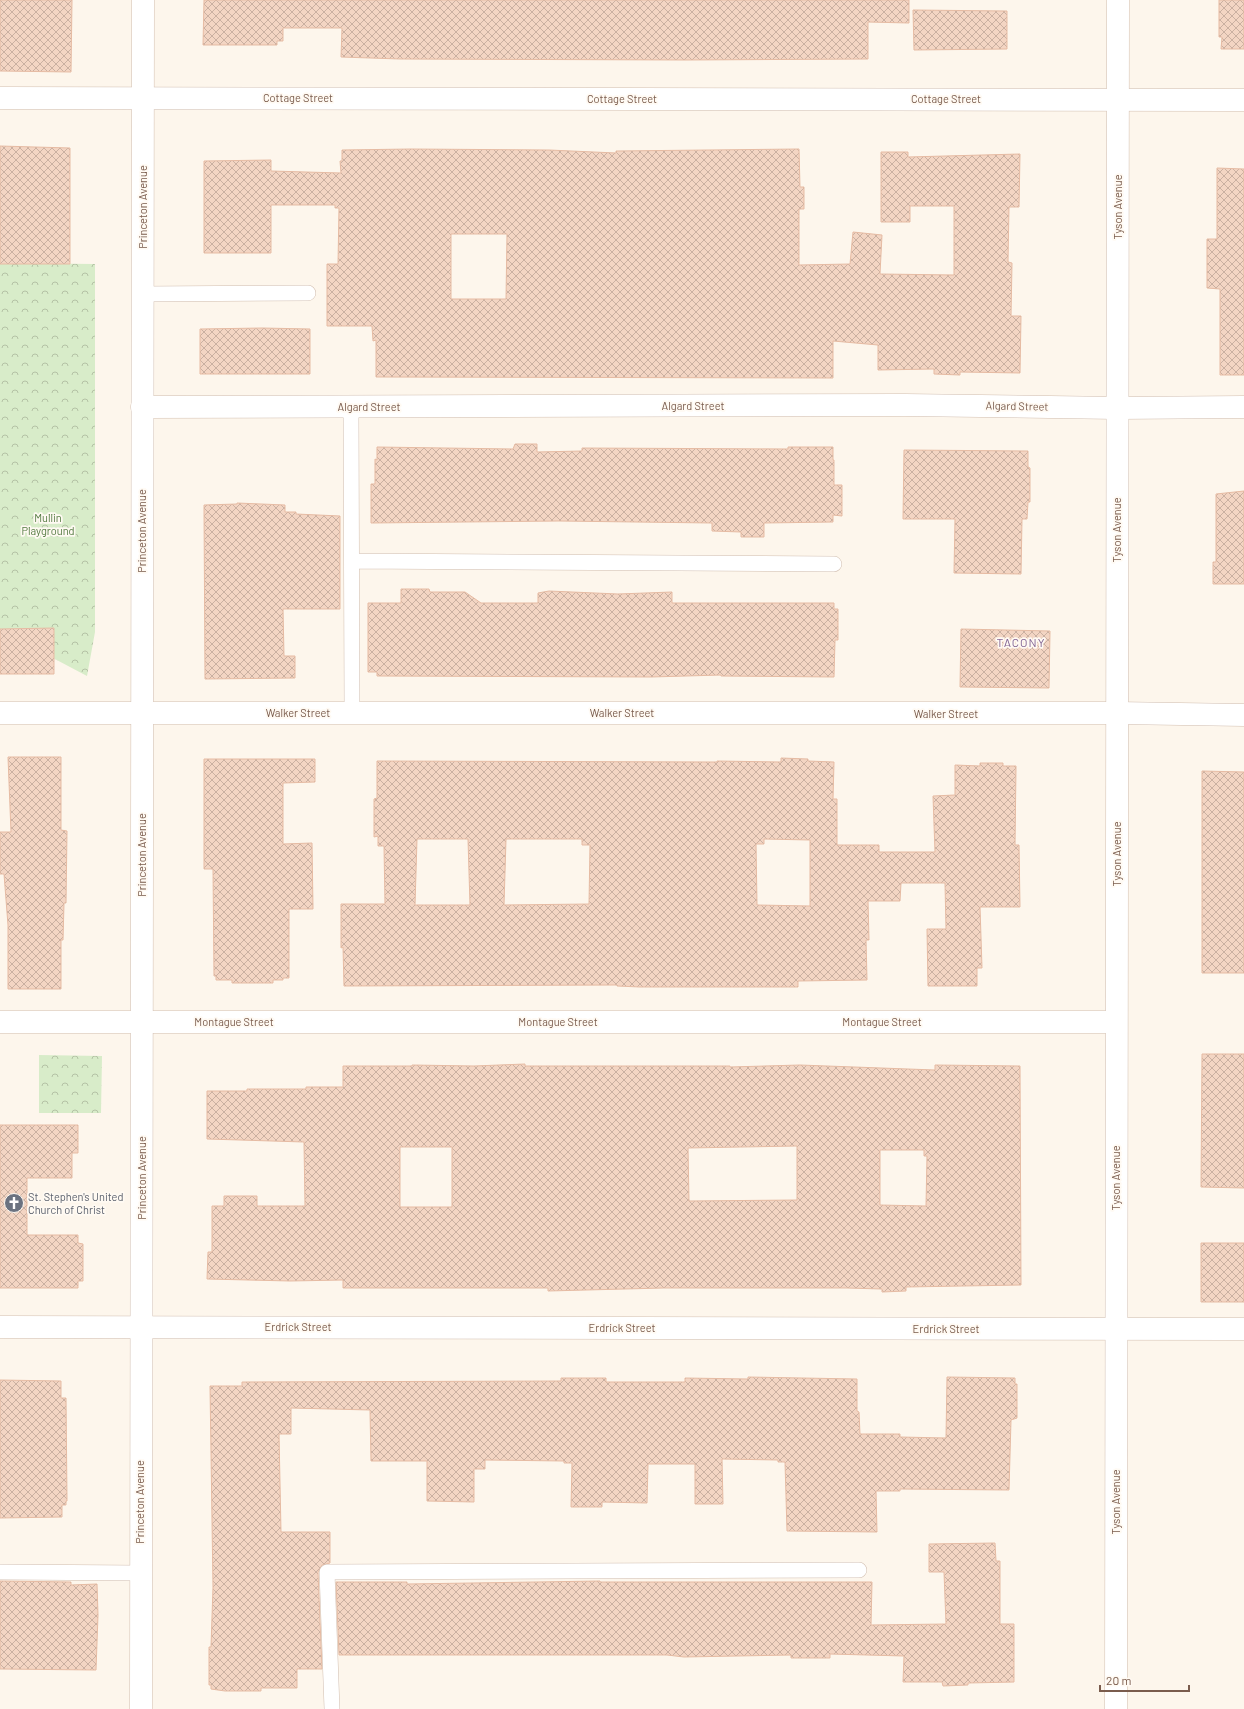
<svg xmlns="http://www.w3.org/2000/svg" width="1244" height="1709" viewBox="0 0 1244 1709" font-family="Barlow,sans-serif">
	<defs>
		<pattern id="park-crowns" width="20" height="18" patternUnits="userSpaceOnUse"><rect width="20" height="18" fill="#d8ecc9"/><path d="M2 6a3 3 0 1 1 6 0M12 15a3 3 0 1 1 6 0" fill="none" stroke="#b4c2a5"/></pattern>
		<pattern id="building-cross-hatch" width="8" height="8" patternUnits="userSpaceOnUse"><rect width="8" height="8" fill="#f3d5c3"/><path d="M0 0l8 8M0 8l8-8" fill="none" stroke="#cab0a1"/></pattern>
	</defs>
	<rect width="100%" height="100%" fill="#fdf6ec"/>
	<path fill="url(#park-crowns)" d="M0 263 95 264V632L87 676 0 630Z
		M39 1055 102 1056 101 1113H39Z"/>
	<path fill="url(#building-cross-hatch)" stroke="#e6bba3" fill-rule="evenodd" d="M0 0H72L71 72 0 71Z
		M204 0H909V23L868 22V59L685 60 400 59 341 57 342 28H283V41H277V45H203Z
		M1219 0H1244V49H1221L1222 37H1219Z
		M913 10 1007 11V49L914 50Z
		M0 146 70 148V264H0Z
		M411 149 549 150 616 153V151L799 149 800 187H804V209H799V265L850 264 853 232 882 235 880 274 954 275V206H910V222H881V152H908V157L1020 154 1019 207H1009L1008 262 1012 263 1011 316H1021L1020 373 960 372V375L934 374V369L878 370V345L833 341V378L376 377V340L373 341 372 326H327V264H338L339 208H335V205H271V253H204V161L271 160V171L341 173 340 161H342V150ZM451 234H507L506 299H451Z
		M1217 168 1244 169V375H1220V289L1207 288V239H1217Z
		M262 328 310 329V374H200V329Z
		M515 444H537V452L582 451V448L788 449V447H833V460H834V485H842V516L833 515V522L764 523V537H741V532L712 531V523L559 521 371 523V484H375V459L377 460V447L513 449Z
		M904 450 1028 451V467L1030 468V502H1028L1027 519H1022L1021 574 954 573 955 519H903Z
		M1244 491V584H1213V562H1216V494Z
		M237 503 285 505V512H296V514L340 516V609H283L284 656H295V678L205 679 204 505 237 504Z
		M401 589H429L430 592H465L481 603H538V593L549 591 618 594 672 592V603H834V609H838V640H835L834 677 721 676V675L651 677 377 676V672H368V603H401Z
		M54 628V674H0V629Z
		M961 629 1050 631 1049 688 960 687Z
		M8 757H61V830L67 831 66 903H64L63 940H61V989H8V925L4 874H0V832H11Z
		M781 758 808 759V761L834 762 833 799H837V845H879V852H935L933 796 955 795V765L980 766V763H1003V766H1016L1015 845H1019L1020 907H980L982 968H977V986H928L927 929H946L945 883H901L900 901H868L869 940H866L867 980 798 981V987H640L617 986V985L344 986 343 947 341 948V904H385L384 846H378V836L374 837V799L377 798V761L717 762V761L781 762ZM417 839H468L470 905H415ZM506 839H582V845H590L589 904 504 905ZM764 839 810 840V906L757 905 756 844H764Z
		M204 759H315V782L283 783V844L312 843 313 909H289V978H283V980H273V983H232V980H216V976H214L213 869H204Z
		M1202 771 1244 772V973H1202Z
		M1202 1054H1244V1188L1201 1187Z
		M525 1064V1066H730V1067L800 1065 935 1070V1065L1020 1066 1021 1285 906 1287V1291L882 1292V1289L847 1288H663L548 1291V1288H343V1280L290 1281 207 1279 208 1252H212V1206H224V1196H257V1206H305L304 1142 207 1139V1091H247V1089H306V1087H343V1066H412V1065L474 1066ZM797 1146V1200L689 1201 688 1148ZM400 1147H452V1207H400ZM880 1150H924V1156H927L926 1206 880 1205Z
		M0 1125H78V1153H72V1178H27V1235H78V1243L83 1244V1281H78V1288H0Z
		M1201 1243H1244V1302H1201Z
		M748 1377 857 1379V1411L859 1412 860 1434H900V1437L946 1438 947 1377 1015 1378V1384H1017V1418L1011 1420 1009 1490 900 1489V1491H876L877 1532 787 1531 785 1462H778V1460L722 1459 723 1504H695V1464H648L647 1503 602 1502V1507H571L572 1463H564V1461L485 1460V1469H474V1502L427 1501V1461H371L370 1410 291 1408V1434H279L281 1532H330V1563L322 1565 318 1572 322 1669H297V1688H261V1691H225L211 1689V1685H209V1647H211L213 1587 210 1386H242V1382L561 1381V1378H606V1382H685V1378L748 1379Z
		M0 1380 61 1381V1398H66L67 1501H66V1505H62V1517L0 1518Z
		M995 1543 996 1561H1000V1624H1014V1682L968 1683V1685L943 1686 942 1682H903L904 1656 830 1654V1658H791V1655L684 1657 667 1655H339L336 1582H407V1584L600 1581V1582H872L871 1625 946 1624 944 1572H929V1544Z
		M0 1581 71 1582V1585L97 1584 98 1615 96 1670 0 1669Z"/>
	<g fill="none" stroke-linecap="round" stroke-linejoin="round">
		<defs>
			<path id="service" d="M142 294 308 293
				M351 407 352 713
				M353 561 834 564
				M0 1572 140 1573
				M332 1709 327 1572 859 1570"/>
			<path id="minor" d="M0 98 1244 100
				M142 407 905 405 1117 408 1244 407
				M0 713H1117L1244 715
				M0 1022H1116
				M0 1327 1244 1329"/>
			<path id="tertiary" d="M141 1709 143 0
				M1116 1709 1118 0"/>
		</defs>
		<use href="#service" stroke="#d1beb0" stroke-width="16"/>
		<use href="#minor" stroke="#d1beb0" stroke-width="23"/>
		<use href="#tertiary" stroke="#d1beb0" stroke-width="23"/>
		<use href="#service" stroke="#fff" stroke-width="15"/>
		<use href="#minor" stroke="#fff" stroke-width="22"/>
		<use href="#tertiary" stroke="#fff" stroke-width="22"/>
	</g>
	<defs>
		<symbol id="church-disc" viewBox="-11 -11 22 22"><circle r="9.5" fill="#6b7280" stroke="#fffaf3"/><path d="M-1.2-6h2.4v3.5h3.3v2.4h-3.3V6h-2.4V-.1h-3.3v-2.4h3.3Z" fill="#fff"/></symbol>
	</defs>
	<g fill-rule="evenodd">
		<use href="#church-disc" x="3" y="1192" width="22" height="22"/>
	</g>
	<g text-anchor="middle" stroke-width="3.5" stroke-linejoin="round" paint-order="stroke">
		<g font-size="11" fill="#7a5c4d" stroke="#fffaf3">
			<text x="298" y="102">Cottage Street</text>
			<text x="622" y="103">Cottage Street</text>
			<text x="946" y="103">Cottage Street</text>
			<text transform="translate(143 207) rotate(-90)" y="4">Princeton Avenue</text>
			<text transform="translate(1118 207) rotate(-90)" y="4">Tyson Avenue</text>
			<text x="693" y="410">Algard Street</text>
			<text transform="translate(1017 406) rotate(1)" y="4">Algard Street</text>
			<text x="369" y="411">Algard Street</text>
			<text transform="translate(1117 530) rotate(-90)" y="4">Tyson Avenue</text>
			<text transform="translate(142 531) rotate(-90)" y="4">Princeton Avenue</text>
			<text x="298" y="717">Walker Street</text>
			<text x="622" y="717">Walker Street</text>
			<text x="946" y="718">Walker Street</text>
			<text transform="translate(1117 854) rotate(-90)" y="4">Tyson Avenue</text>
			<text transform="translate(142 855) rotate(-90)" y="4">Princeton Avenue</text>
			<text x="234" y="1026">Montague Street</text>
			<text x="558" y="1026">Montague Street</text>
			<text x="882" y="1026">Montague Street</text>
			<text transform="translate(142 1178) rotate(-90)" y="4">Princeton Avenue</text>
			<text transform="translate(1116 1178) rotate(-90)" y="4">Tyson Avenue</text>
			<text x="298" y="1331">Erdrick Street</text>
			<text x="622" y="1332">Erdrick Street</text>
			<text x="946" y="1333">Erdrick Street</text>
			<text transform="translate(140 1502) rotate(-90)" y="4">Princeton Avenue</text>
			<text transform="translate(1116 1502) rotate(-90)" y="4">Tyson Avenue</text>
		</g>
		<g font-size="11" fill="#537a41" stroke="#fffaf3">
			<text x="48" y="522">Mullin<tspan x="48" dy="13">Playground</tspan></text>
		</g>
		<g font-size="11" fill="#5b616d" stroke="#fffaf3" text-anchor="start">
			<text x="28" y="1201">St. Stephen's United<tspan x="28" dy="13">Church of Christ</tspan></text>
		</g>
		<g font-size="12" letter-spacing="1" fill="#846695" stroke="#fffaf3">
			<text x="1021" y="647">TACONY</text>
		</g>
	</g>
	<path d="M1100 1685v6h89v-6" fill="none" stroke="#7a5c4d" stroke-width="2"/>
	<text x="1106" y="1685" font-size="12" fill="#7a5c4d" stroke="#fffaf3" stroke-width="3" paint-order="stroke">20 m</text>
</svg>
